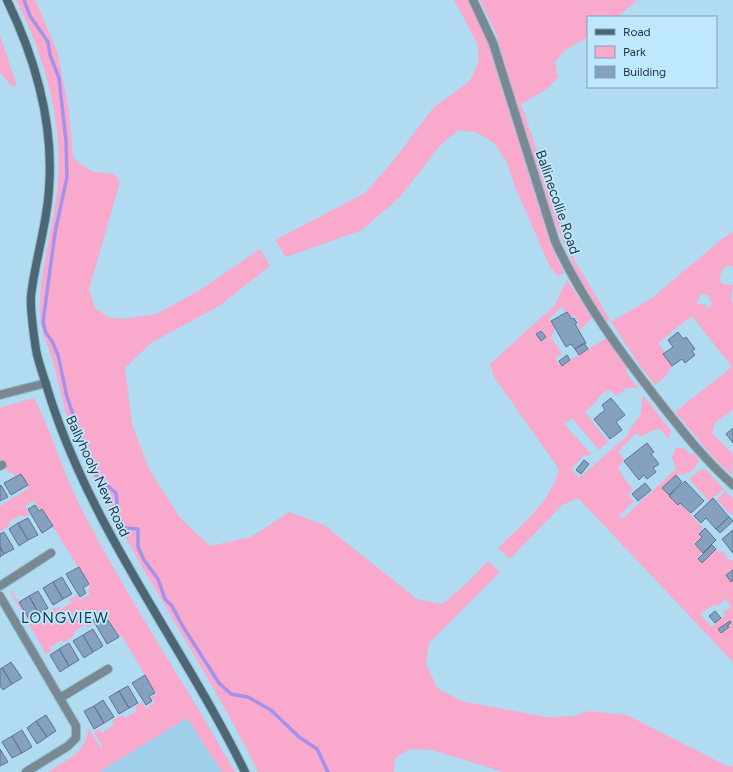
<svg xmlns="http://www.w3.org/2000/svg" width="733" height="772" viewBox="0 0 733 772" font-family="Figtree,sans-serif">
	<rect width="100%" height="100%" fill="#b0dbf1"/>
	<path fill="#9ed0eb" d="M190 695 235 772H65L101 748Z"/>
	<path fill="#f8a9cc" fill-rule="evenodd" d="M16 0H35L57 51 68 104 73 156 78 163 94 172 114 174 120 182 89 289 95 308 108 317 123 319 156 314 197 292 260 249 270 266 219 306 151 343 125 368 132 424 149 469 180 518 210 546 251 537 289 512 324 525 417 599 442 604 464 586 488 561 500 572 429 643 426 663 437 688 461 701 546 717 575 716 588 711 627 715 727 766H733V772H504L432 750 410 749 395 758 394 772H258C214 680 155 596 109 506 94 477 78 449 68 419 62 400 58 381 53 362 50 351 45 341 42 330 34 293 52 233 57 194 65 128 46 58 16 0Z
		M454 0H468L484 30 550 243 564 273 558 276 550 267 516 189 506 161 493 142 475 132 459 130 442 143 400 197 362 230 286 257 275 240 365 193 394 160 433 108 470 81 479 61 477 43Z
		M480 0H637L617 17H588V37L564 51 555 62 558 77 547 89 521 104 575 261 611 322 652 298 723 238 733 232V267L728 265C722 269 720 274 720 281L723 284 733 285 731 302 733 303V410L715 423 712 433 733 454 732 476 713 457 675 412 732 367 692 316 658 343 665 353 663 355 672 366 666 376 655 385 640 366 611 322 604 320 580 281 554 220 511 89 497 36ZM701 293 710 296 709 299 713 304 706 310 707 305 697 304Z
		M0 36 17 86H11L0 72Z
		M567 280 592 318 580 330 577 324 579 323 575 316 571 317 567 312 565 313 562 306 549 319 555 329 551 337 562 353 555 358 561 366 606 338 627 368 626 373 638 388H627L616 396 611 390 608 392 606 390 597 399V401L585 412 608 442 599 450 572 418 564 424 591 454 587 456 584 455 571 469 579 478 628 435 629 430 640 416 643 395 671 431 669 439 660 429 653 430 640 437 637 433 618 451 624 459 618 469 633 490 628 495 634 501 619 516 622 519 676 469 672 458 676 447 685 449 690 455 693 453 699 460 695 468 686 474 676 475 662 488 678 505 680 503 703 528 698 533 702 537 695 544 703 553 697 558 702 563 716 549 719 553 723 551 730 561 733 560V570L726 575 731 581H733V662L578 498 562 505 510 559 498 548C521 525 551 502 559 469L494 377 490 364 555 305ZM726 599 731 607 723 613 725 616 711 627 700 614 715 604 717 606Z
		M34 398C52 432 62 470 79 504 126 596 184 682 235 772H222L187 718 99 772H48C67 759 87 753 88 728L101 748 103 747 94 732 99 729 102 733 114 725 112 720 123 715 125 718 137 711 135 707 142 702 146 708 154 703 151 697 156 694 122 636 119 637 106 616 104 617 100 612 90 617 94 624 88 628 86 624 73 632 75 635 64 642 62 640 50 647 52 651 46 654 11 593 12 591 30 622 35 619 38 623 49 616 46 613 58 606 60 610 72 602 70 599 77 595 80 600 90 595 87 590 91 588 42 509H39L34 501 25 506 29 514 24 517 21 515 9 522 10 525 0 532V506L29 488 21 474 15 477 12 472 9 473 0 461V408Z
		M705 469 724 489 709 501 689 479 698 471Z
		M725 491 733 499V512L731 515 717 500Z"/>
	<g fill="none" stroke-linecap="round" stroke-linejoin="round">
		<path stroke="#a292eb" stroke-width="3.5" d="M24 0 30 16 48 42 50 55 59 78 66 141 67 177 55 233 43 322 46 333 52 341 58 355 67 397 91 465 98 478 116 493C118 506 116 519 125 528L138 529V547L144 560 158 579 165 599 172 606 182 625 219 683 231 694 248 697 271 710 299 737 317 749 328 772"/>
	</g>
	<path fill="#86a1c0" stroke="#5b7592" d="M567 312 572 319 574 318 577 323 575 324 586 343 575 349 571 344 566 347 551 321Z
		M541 331 546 337 541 341 536 334Z
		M678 332 683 339 686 337 695 349 692 351 695 355 685 363 682 359 672 366 663 354 673 347 668 340Z
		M584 343 588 349 579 355 575 349Z
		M567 355 570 360 562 366 559 361Z
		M611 398 625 415 616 422 622 430 610 439 594 419 605 410 602 405Z
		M733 428V443L726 434Z
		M647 443 654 452 651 454 659 464 653 468 656 472 647 479 644 475 639 480 624 461Z
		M584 460 589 464 581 474 576 470Z
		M21 474 28 485 11 495 4 483Z
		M676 475 682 482 669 495 662 488Z
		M685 481 704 501 691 513 680 503 678 505 669 496Z
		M645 483 651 490 638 501 632 494Z
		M1 485 8 497 0 501V486Z
		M713 498 729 517 716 529 706 518 701 523 694 516Z
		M35 505 39 511 42 509 53 526 42 533 28 509Z
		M729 517 733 521 720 533 716 529Z
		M28 518 38 535 28 540 18 523Z
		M18 523 28 540 19 546 9 529Z
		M705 528 716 540 703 553 695 544 702 537 699 534Z
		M733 530V553L722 539Z
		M4 532 14 549 4 554 0 547V534Z
		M712 545 716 549 702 563 698 559Z
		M0 547 4 554 0 557Z
		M79 567 89 584 83 588 86 593 80 597 66 574Z
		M733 570V580L731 582 726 575Z
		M62 577 72 594 63 599 53 582Z
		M53 582 63 599 53 605 43 588Z
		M38 591 48 608 39 614 29 596Z
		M29 596 39 614 29 619 19 602Z
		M715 611 721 618 715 623 709 616Z
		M101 616 105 622 108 620 119 637 107 644 93 620Z
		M730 621 731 623 727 626 729 627 721 633 718 629Z
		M93 629 103 646 93 652 83 635Z
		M83 635 93 652 84 658 73 641Z
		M69 643 79 660 69 666 59 649Z
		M59 649 69 666 60 672 50 655Z
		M11 662 22 678 12 684 2 668Z
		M2 668 12 684 3 690 0 686V669Z
		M145 675 155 693 149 696 152 701 146 705 132 683Z
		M128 686 138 703 129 708 119 691Z
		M119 691 129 708 119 714 109 697Z
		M103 700 114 717 104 723 94 706Z
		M94 706 104 723 94 729 84 711Z
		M46 715 56 731 47 737 36 721Z
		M36 721 47 737 37 744 27 728Z
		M22 730 32 747 22 753 12 736Z
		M12 736 22 753 12 758 2 742Z
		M0 749 8 762 0 766Z"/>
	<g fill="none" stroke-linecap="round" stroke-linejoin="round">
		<defs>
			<path id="minor" d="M473 0 493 43 555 241C582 300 621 353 661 404 683 432 706 461 733 485
				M0 395 46 383
				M0 466 2 465
				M0 586 51 553
				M0 596 76 726V738L68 746 26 772
				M60 698 108 669"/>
			<path id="secondary" d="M7 0C36 60 54 123 49 189 47 225 35 260 31 296 30 311 34 336 36 350 39 365 45 380 49 394 92 531 183 645 245 772"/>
		</defs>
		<use href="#minor" stroke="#92b7ca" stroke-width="10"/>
		<use href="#secondary" stroke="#92b7ca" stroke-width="10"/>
		<use href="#minor" stroke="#788993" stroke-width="8"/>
		<use href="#secondary" stroke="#4c6673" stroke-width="8"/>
	</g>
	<g text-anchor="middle" stroke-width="3.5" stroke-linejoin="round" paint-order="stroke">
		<g font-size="14" fill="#263740" stroke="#bde8fe">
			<text transform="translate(558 202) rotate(71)" y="5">Ballinecollie Road</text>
			<text transform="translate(98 476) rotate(65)" y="5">Ballyhooly New Road</text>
		</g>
		<g font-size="15" letter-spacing="1" fill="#123a4c" stroke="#bde8fe">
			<text x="65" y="623">LONGVIEW</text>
		</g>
	</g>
	<rect x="587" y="16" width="130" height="72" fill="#bde8fe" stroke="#81a1b2"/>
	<rect x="595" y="29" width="20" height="6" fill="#4c6673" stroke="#81a1b2"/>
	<text x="623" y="36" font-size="12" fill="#263740">Road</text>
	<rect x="595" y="46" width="20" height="12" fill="#f8a9cc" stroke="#81a1b2"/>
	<text x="623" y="56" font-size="12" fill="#263740">Park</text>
	<rect x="595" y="66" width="20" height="12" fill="#86a1c0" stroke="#81a1b2"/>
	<text x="623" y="76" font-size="12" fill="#263740">Building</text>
</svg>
